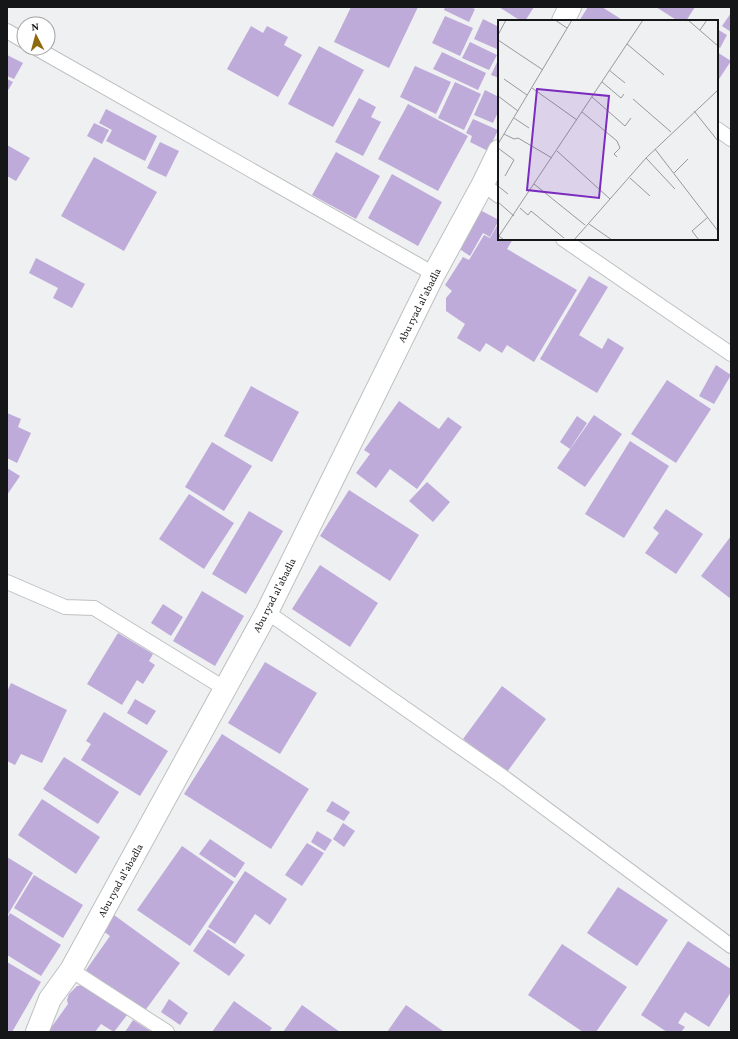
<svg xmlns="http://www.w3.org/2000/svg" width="738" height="1039" viewBox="0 0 738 1039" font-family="'Crimson Pro',serif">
	<rect width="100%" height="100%" fill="#eef0f2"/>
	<path fill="#beabd9" d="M351 7H418L389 68 334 42Z
		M445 7H470L475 9 469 22 444 10Z
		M499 7H534L525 21H521Z
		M588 7H602L624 21H579Z
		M656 7H695L686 21H678Z
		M731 13V32L722 26Z
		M445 16 473 28 460 56 432 43Z
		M483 19 499 27V50L474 39Z
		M251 26 263 33 267 26 288 37 284 45 302 55 278 97 227 69Z
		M717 29 727 35 720 48 717 46Z
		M470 42 497 55 489 70 462 58Z
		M319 46 364 70 333 127 288 104Z
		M442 52 486 73 478 90 433 69Z
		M717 52 731 61 717 82Z
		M7 55 23 63 14 79 7 76Z
		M499 58V78L491 75Z
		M415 66 451 82 436 114 400 97Z
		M7 79 13 82 7 92Z
		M455 82 481 94 464 130 438 118Z
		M485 90 499 97V110L493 123 474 115Z
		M359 98 376 107 371 117 381 122 363 156 335 142Z
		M408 104 468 136 438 191 378 159Z
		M106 109 157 136 145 161 106 141 112 130 99 123Z
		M473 119 498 130 488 151 470 142 472 136 466 133Z
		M94 123 109 130 102 144 87 136Z
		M160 142 179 151 166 177 147 168Z
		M7 145 30 158 16 181 7 176Z
		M336 152 380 176 356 219 312 195Z
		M94 157 157 192 124 251 61 216Z
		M392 174 442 202 418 246 368 218Z
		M480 210 499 220 490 237 483 233 470 256 458 248Z
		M499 222V239H513L507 249 577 290 534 362 507 345 502 353 486 343 480 352 457 338 465 324 446 311V298L452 291 445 285 463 257 469 260 484 235 490 238Z
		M36 258 85 284 72 308 53 298 58 288 29 273Z
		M589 276 608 287 579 335 602 349 608 338 624 348 597 393 540 359Z
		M716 365 731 375 714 404 699 396Z
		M667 380 711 409 676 463 631 434Z
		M251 386 299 412 272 462 224 436Z
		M399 401 439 429 448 417 462 427 417 489 390 469 376 488 356 473 370 454 364 450Z
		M7 413 21 419 18 427 31 433 17 463 7 458Z
		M594 415 622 434 585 487 557 468Z
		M577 416 587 423 570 449 560 442Z
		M630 441 669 466 624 538 585 514Z
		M212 442 252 466 224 511 185 487Z
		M7 468 20 476 7 495Z
		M427 482 450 502 433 522 409 501Z
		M349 490 419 535 390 581 320 536Z
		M189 494 234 523 204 569 159 539Z
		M666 509 703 534 676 574 645 553 659 533 653 528Z
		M249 511 283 531 246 594 212 574Z
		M731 536V599L701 576Z
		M320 565 378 603 350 647 292 609Z
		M202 591 244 616 215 666 173 641Z
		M163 604 183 617 171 636 151 623Z
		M118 633 153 654 149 661 155 665 143 684 137 680 122 705 87 684Z
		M265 662 317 693 280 754 228 723Z
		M11 683 67 710 42 763 21 754 15 765 7 761V692Z
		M502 686 546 719 507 772 463 739Z
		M135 699 156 711 147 725 127 713Z
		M104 712 168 751 140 796 81 760 91 744 86 741Z
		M222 734 309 789 271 849 184 794Z
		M64 757 119 792 98 824 43 789Z
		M42 799 100 837 76 874 18 835Z
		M332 801 350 812 344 821 326 811Z
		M343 823 355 831 344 847 333 839Z
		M317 831 332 840 325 851 311 842Z
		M210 839 245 863 235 878 199 854Z
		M307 843 324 853 302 886 285 875Z
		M182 846 234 882 190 946 137 910Z
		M7 857 33 873 7 916Z
		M245 871 287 899 270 925 255 914 235 944 208 927Z
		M34 875 83 905 63 938 14 908Z
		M618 887 668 920 637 966 587 933Z
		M10 913 61 945 41 976 7 955V918Z
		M114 915 180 963 144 1012 86 970 110 936 103 931Z
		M208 929 245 955 229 976 193 951Z
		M688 941 731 969V992L709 1027 685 1012 678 1023 685 1027 681 1032H667L641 1015Z
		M562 944 627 987 596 1032H583L528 995Z
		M7 962 41 982 12 1032 7 1030Z
		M83 985 87 986 127 1015 114 1032 101 1024 95 1032H48L68 1004 67 1000 69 994 77 986Z
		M169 999 188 1013 180 1025 161 1012Z
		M234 1001 272 1028 269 1032H212Z
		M302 1005 340 1032H283Z
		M406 1005 443 1031 442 1032H387Z
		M133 1020 152 1032H125Z"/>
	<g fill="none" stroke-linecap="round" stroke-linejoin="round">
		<defs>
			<path id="service" d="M7 31 24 41
				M36 48 434 274
				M717 129 731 139
				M483 184 499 196
				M563 239 731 354
				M7 582 65 607 94 608 224 688
				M267 612 506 779 731 946
				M71 970 167 1032"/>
			<path id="minor" d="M563 21 570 7
				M37 1032 50 999 71 970 267 612 434 274 483 184 499 151"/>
		</defs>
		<use href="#service" stroke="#bec0c1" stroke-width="16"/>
		<use href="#minor" stroke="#bec0c1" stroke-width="24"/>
		<use href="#service" stroke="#fff" stroke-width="14"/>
		<use href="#minor" stroke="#fff" stroke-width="22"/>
	</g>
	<g text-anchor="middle" stroke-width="3" stroke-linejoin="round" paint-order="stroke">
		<g font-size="11" fill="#151617" stroke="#fff">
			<text transform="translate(419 305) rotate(-63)" y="4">Abu ryad al'abadla</text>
			<text transform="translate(274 595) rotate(-63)" y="4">Abu ryad al'abadla</text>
			<text transform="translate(120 880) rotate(-61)" y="4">Abu ryad al'abadla</text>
		</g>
	</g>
	<g transform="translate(498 20)">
		<rect width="220" height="220" fill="#eef0f2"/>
		<path fill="none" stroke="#97999a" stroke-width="1" d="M57 0 69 8M190 0 220 26M202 10 209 0M0 15 8 0M0 20 45 50M129 24 166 55M111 50 127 63M6 59 29 75M104 62 123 78 126 74M34 68 79 100M0 76 20 91M94 77 127 106 133 98M135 79 173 112M196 91 220 121M84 92 119 121 122 128 116 134 119 137M16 98 31 108M6 114 16 119 20 118 54 138M0 124 74 0M0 128 16 140 7 156M157 129 220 211M59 131 112 179M148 138 177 169M176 153 190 139M132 158 152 176M36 164 87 205M0 166 10 174M0 182 16 196M22 188 30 195 33 191 66 218M91 204 114 220M6 220 1 216 145 0M76 220 148 138 220 70M201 220 194 211 210 197"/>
		<path fill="#7b2cbf" fill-opacity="0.15" stroke="#7b2cbf" stroke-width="2" d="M39 69 111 76 101 178 29 170Z"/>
		<rect width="220" height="220" fill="none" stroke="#151617" stroke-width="2"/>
	</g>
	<rect width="738" height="1039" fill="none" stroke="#151617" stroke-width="16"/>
	<g transform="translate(36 36) rotate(354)"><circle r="19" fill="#ffffff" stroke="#a1a2a2"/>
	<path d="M0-3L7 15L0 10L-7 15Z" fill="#8e690d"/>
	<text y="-6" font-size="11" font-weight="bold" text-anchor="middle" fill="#151617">N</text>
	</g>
</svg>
